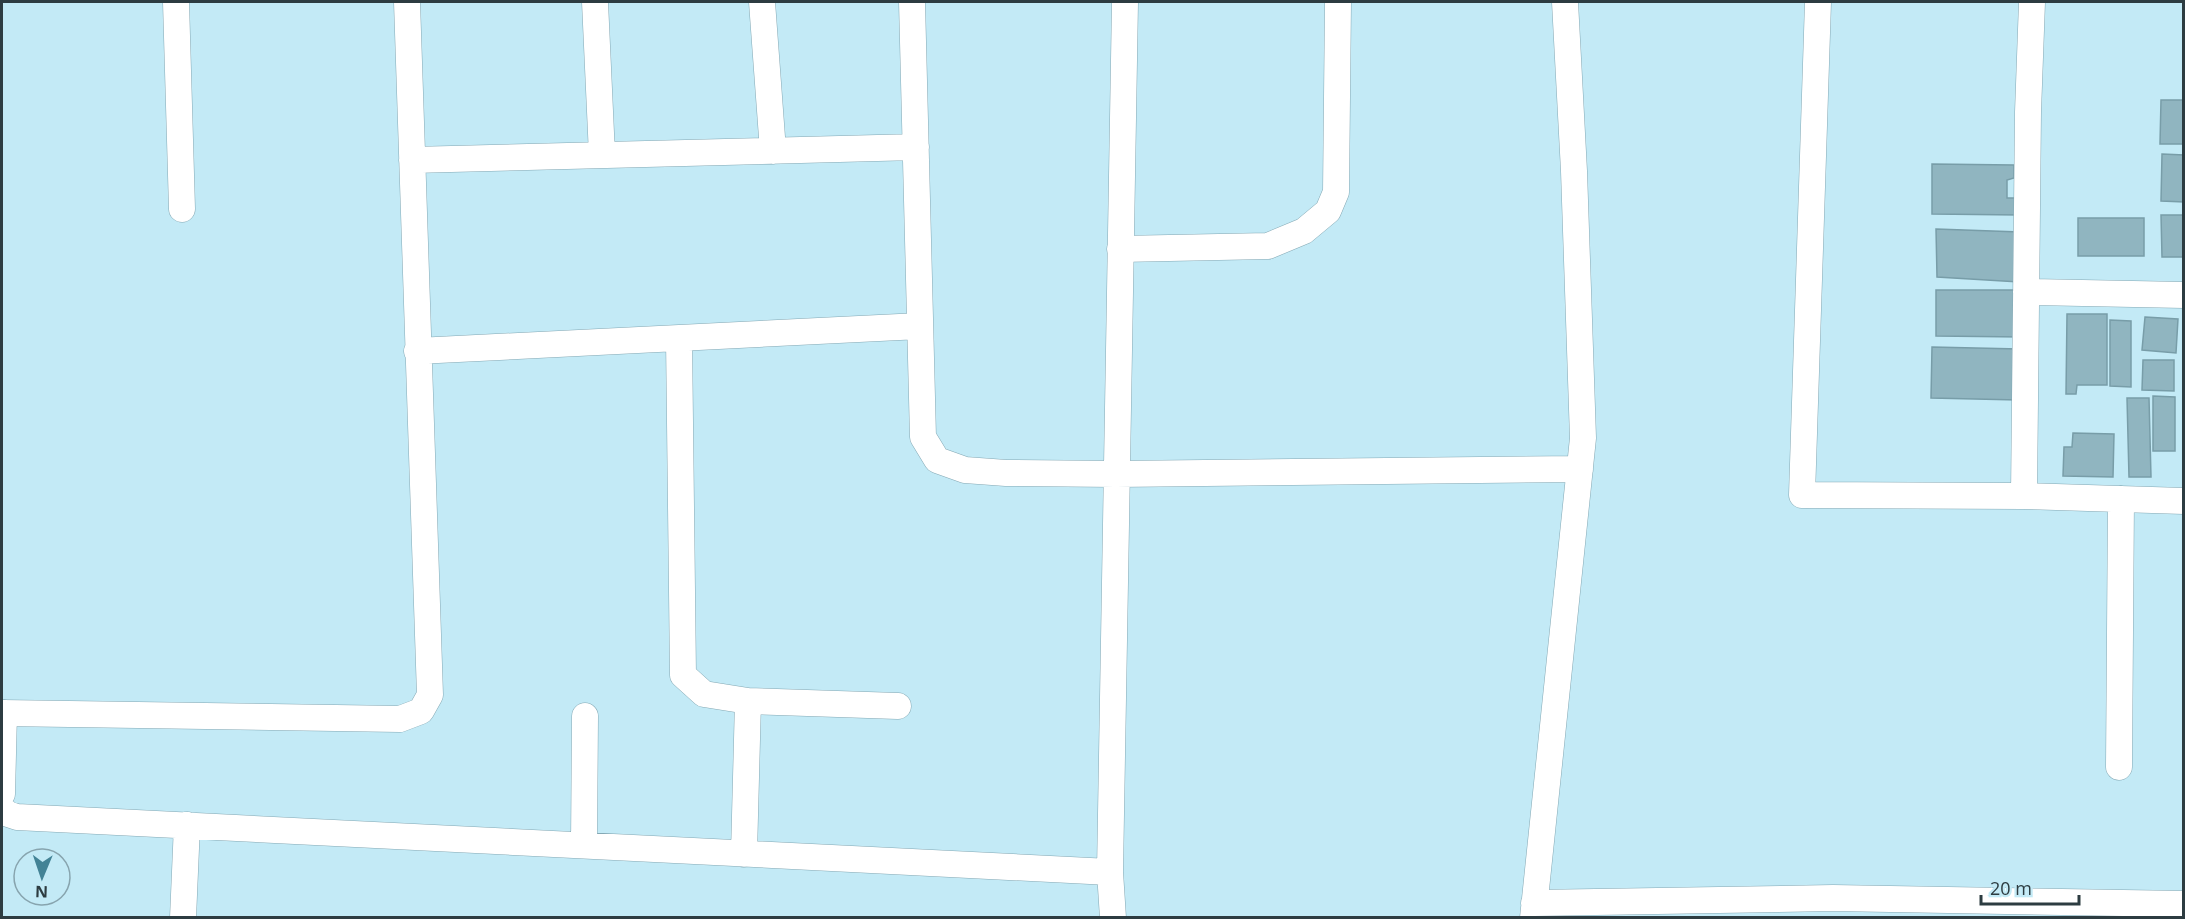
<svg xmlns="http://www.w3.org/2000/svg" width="2185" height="919" viewBox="0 0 2185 919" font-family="'Open Sans',sans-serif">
	<rect width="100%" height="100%" fill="#c3eaf6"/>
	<path fill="#90b5c0" stroke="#789da8" stroke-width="1.5" d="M2161 100H2184V144H2160Z
		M2162 154 2184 155V202L2161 201Z
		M1932 164 2014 165V178L2007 180V198H2020L2019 215 1932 214Z
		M2161 215H2184V257H2162Z
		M2078 218H2144V256H2078Z
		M1936 229 2020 232 2019 282 1937 277Z
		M1936 290H2022V337L1936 336Z
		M2067 314H2107V385H2077L2076 394H2066Z
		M2145 317 2178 319 2176 353 2142 350Z
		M2110 320 2131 321V387L2110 386Z
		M1932 347 2019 349 2018 400 1931 398Z
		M2143 360H2174V391L2142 390Z
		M2153 396 2175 397V451H2153Z
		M2127 398H2149L2151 477H2129Z
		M2073 433 2114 434 2113 477 2063 476 2064 447H2072Z"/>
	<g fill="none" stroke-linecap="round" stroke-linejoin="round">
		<defs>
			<path id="street" d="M176 2 182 209
				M595 2 602 155
				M762 2 773 151
				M912 2 923 437 937 460 965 470 1006 473 1116 474 1580 469
				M1818 2 1802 495 2024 496 2028 112 2032 2
				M412 160 916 147
				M1120 249 1268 246 1304 231 1328 211 1336 192 1338 2
				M2026 292 2184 295
				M679 338 683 675 704 694 748 701 898 706
				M417 351 920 326
				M2024 496 2184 501
				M2 713 400 719 421 711 430 695 407 2
				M2119 767 2121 499
				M2 794 4 713
				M2 809 8 814 17 817 1110 872
				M584 845 585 716
				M744 854 748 701
				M1534 903 1833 898 2184 904
				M183 918 187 825
				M1113 918 1110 872 1125 2
				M1533 918 1583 438 1574 171 1565 2"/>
		</defs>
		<use href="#street" stroke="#84a8b4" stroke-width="27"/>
		<use href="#street" stroke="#fff" stroke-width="26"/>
	</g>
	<rect width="2185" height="919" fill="none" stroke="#2d3c41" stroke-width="6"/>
	<g transform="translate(42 877) rotate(182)"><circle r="28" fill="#c3eaf6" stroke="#87a4ae" stroke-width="1.5"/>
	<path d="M0-4.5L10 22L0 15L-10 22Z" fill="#438396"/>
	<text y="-9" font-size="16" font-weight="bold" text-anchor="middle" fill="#2d3c41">N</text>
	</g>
	<path d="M1981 895v9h98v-9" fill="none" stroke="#2d3c41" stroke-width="3"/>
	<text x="1990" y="895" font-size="18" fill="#2d3c41" stroke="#c3eaf6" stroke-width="4.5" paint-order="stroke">20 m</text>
</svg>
